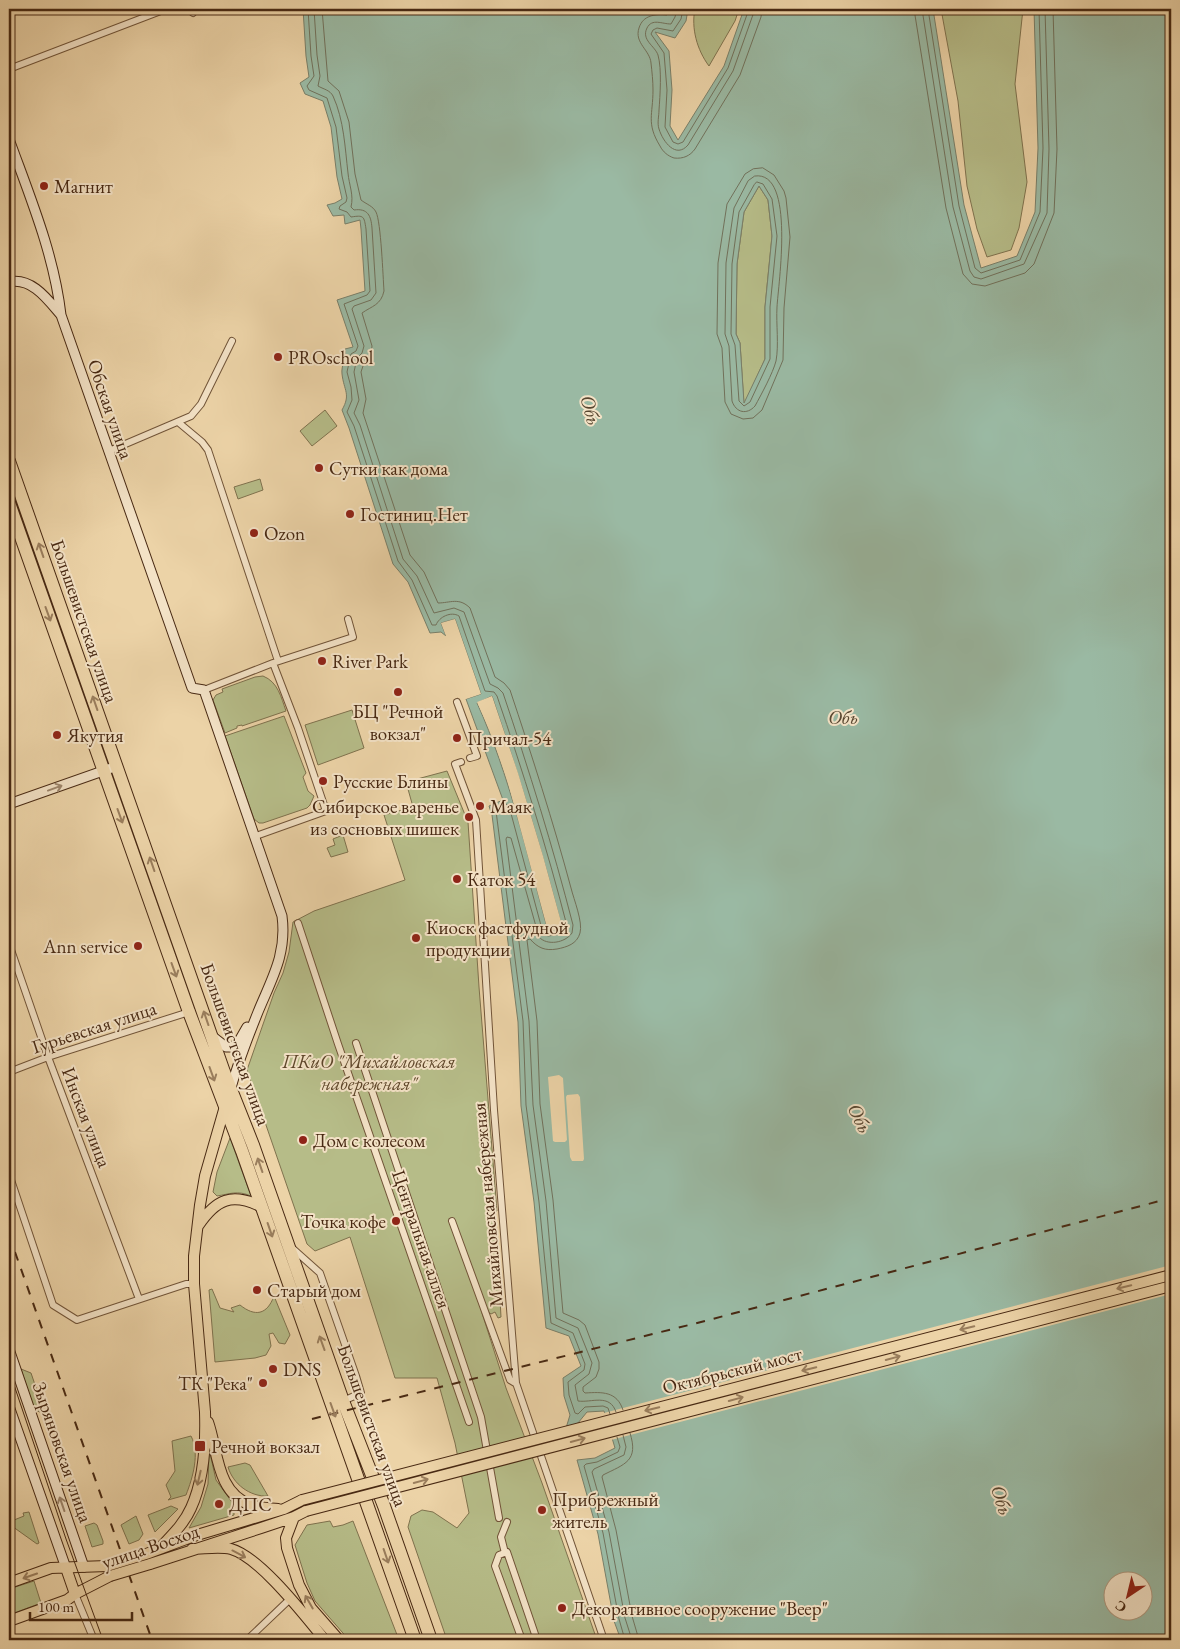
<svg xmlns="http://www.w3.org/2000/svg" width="1180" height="1649" viewBox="0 0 1180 1649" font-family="'EB Garamond',serif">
	<rect width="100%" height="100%" fill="#ecd3a7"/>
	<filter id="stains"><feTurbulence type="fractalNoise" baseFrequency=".004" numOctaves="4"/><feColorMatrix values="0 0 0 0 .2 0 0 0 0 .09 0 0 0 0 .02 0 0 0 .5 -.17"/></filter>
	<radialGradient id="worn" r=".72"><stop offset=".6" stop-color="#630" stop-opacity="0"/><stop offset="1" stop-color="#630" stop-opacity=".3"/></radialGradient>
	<path fill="#b6bc88" stroke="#7f724e" d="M695 9H739L735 21 709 66C697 50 691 28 695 9Z
		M941 9H1023L1015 84 1027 182 1019 228 1011 250 987 257 977 229 967 186 958 101Z
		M759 186 768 200 772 236 765 307V359L744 405 740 343 736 334 737 264 744 212Z
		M325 410 337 426 312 446 300 431Z
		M260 479 263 490 238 499 234 487Z
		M263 676C278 682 281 697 286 711L242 726V725L237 726V728L225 733 213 700 216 695 223 692 222 689 255 677Z
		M352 710 364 748 318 765 305 725Z
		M284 716 306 773 303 777 308 791 314 796 310 805 307 808 263 823H259L254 819 225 736Z
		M447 771 468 822 479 987 497 1211 495 1212 501 1317 498 1318 495 1312 491 1314 487 1311 482 1313 506 1388 542 1483 597 1640H447L408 1527 411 1516 422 1510 433 1512 457 1528 469 1513 455 1443 437 1378H395L350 1237 315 1251 307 1244 247 1070 274 993 283 973 289 952 293 922 314 911 405 880 384 815 413 807 406 782Z
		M343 835 348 852 331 857 327 848 335 845 333 839Z
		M230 1138 251 1196C237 1190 230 1194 217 1196L213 1192 217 1172Z
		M212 1289 220 1308 234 1312 231 1308 240 1305C255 1317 267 1315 274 1296L290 1335 285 1344 279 1343 273 1333 269 1334 271 1346 266 1355 255 1358 215 1362 209 1290Z
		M21 1369 31 1373 43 1408 40 1412 34 1410Z
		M191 1436C200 1453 193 1477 186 1495L168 1500 171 1497 166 1485 175 1471 172 1441Z
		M209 1449 216 1480 234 1505V1515L189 1528 201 1507 208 1484Z
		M245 1463 250 1465 268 1496C250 1497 233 1484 228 1467Z
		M171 1506 178 1509 155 1532 148 1515Z
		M29 1512 39 1543 37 1544 9 1524V1522L24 1516 23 1513Z
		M136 1516 143 1534 139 1540 129 1544 121 1525Z
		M330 1521 333 1527 343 1525 353 1521 399 1640H349L315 1601 307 1583 295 1545 307 1525Z
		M94 1523 97 1525 103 1541V1544L92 1547 85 1526Z
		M34 1581 41 1603 9 1615V1589Z"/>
	<path fill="#9ab9a3" stroke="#797f69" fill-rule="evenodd" d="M303 9H688L686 21 675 38 655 32 669 51 672 90 670 126 678 140 724 66 744 9H933L964 205 981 268 1017 256 1035 212 1038 148 1034 9H1171V1640H621L614 1621 598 1534 577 1460 595 1458 615 1448 604 1411 587 1412 578 1423 566 1428 570 1415 564 1396 563 1378 581 1366 569 1336 546 1328 534 1202 521 1106 518 1022 492 815 489 806 503 800 466 699 481 694 455 619 441 623 446 636 441 632 430 633 408 582 393 564 349 428 342 410C351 394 344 391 342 374 341 366 346 358 345 349L353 347 337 300 365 291 361 229 360 220 345 224 344 215 333 216 327 205 335 203 342 199 337 177 331 127 323 101 305 94 300 83 309 77 306 56ZM759 186 768 200 772 236 765 307V359L744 403 740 343 736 334 737 264 744 212ZM492 696C518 773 542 850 562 928L548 931C527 854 510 776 477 703ZM1112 1582H1142V1612H1112Z"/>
	<path fill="#ecd3a7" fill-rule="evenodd" d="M455 619 481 694 466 699V697L478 692 453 622 444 625 448 637 446 639 443 637 446 636 441 623Z
		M492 696 518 773 543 856 563 929 548 931 507 779 491 733 477 702ZM490 700 515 774 541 857 559 927 550 929 509 778 493 732 480 704Z
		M559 1075 563 1078 567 1140 565 1142H555L553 1141 548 1077Z
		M578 1094 580 1097 584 1159 583 1161H572L570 1157 566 1097 567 1095Z
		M1171 1265V1294L611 1440 602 1414H600Z"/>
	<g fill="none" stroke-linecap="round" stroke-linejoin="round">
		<path stroke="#71715b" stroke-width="1" d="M308 9 311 56 314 76 307 86 309 90 327 98 336 127 342 176 347 198 346 202 340 206 339 209 347 212 351 217C364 215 364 216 366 229L370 291 367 295 344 304 358 346 356 351 351 354 347 372 351 387 352 400 347 412 354 426 398 561 412 580 432 625H436C439 617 451 611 459 616L485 691 494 692 497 696C523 772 547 848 567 926L566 931 562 934 548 936 543 933 509 806 506 804 497 808 496 811 523 1021 526 1105 539 1202 551 1323 573 1333 585 1364 584 1370 568 1382 569 1395 575 1413 578 1414 585 1407 603 1406 608 1408 610 1414
			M314 9 317 55 320 76 318 86C323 89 330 90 333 96 344 120 345 148 348 173 349 185 354 195 351 207L354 210C368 208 371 216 372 228L376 293 371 300 354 306 352 309 364 346 362 353 357 358 354 372 359 400 354 413 360 425 403 559 417 576 434 613 454 608 464 612 490 684 498 688 503 693C529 770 553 847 573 925L572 933C565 943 547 946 539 937L511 838 507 837 506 839 529 1021 533 1105 546 1201 556 1318 578 1328 592 1363 589 1374 575 1385 578 1401C591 1403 610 1393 616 1412
			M322 9 328 81 339 91 349 122 355 174 361 200C366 204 373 206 376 212 381 222 383 277 384 291 381 305 372 306 362 313L372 346 371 354 364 363 361 372 366 399 363 413 410 555 424 572 438 603C450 603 459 597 470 608L495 677 504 683 510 690C532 756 553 821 571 888 574 900 583 922 580 933 577 944 567 947 557 949 545 951 538 948 530 939L527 940 537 1021 540 1104 553 1200 563 1313 579 1320 585 1325 599 1362V1369L596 1377 583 1387V1391L585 1393C602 1392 617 1391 623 1410
			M669 9 667 15C655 14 643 15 639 28 634 43 650 50 651 63 652 72 653 81 653 90 653 115 646 123 660 146 663 152 668 156 674 158 683 159 690 156 695 149L740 75 761 17 762 9
			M677 9 675 17 671 24C662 24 652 18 647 28 641 40 655 46 658 55 662 69 660 96 659 110 659 116 657 123 659 129 663 142 676 159 688 145L733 71 755 9
			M683 9 681 19 673 31 657 28 653 30 651 34 664 53 667 90 665 127 673 142 678 144 683 142 728 68 749 9
			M914 9 946 208 963 274 972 284 985 286 1025 273 1034 264 1054 213 1057 149 1053 9
			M922 9 953 207 970 271 974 277 981 279 1024 264 1047 213 1049 149 1045 9
			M928 9 959 206 975 268 981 273 1020 260 1040 212 1043 148 1039 9
			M763 168 774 175 784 191 786 198 790 237 784 308 783 360 762 410 753 418 743 419 731 414 725 402 722 348 717 334 718 263 727 204 745 174 753 169Z
			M755 176C796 170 778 286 777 307 776 324 779 345 776 361 773 373 761 395 755 406 747 415 736 413 732 401L729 346 725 334 726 263 734 208 748 181Z
			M757 182 763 184 772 199 777 236 770 307V359L750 402 744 406 739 401 735 345 731 334 732 264 739 212 754 185Z
			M630 1433C639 1461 625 1464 603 1475L602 1477 616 1530 632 1616 639 1640
			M623 1435 626 1447 624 1455 594 1469 592 1472 609 1532 625 1618 632 1640
			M617 1437 620 1447 618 1452 597 1462 586 1464 584 1466 603 1533 619 1619 625 1640"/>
		<defs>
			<path id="street" d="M188 9 193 13 194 9
				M9 69 166 9
				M178 422 202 442 208 450 278 661
				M109 451 191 416 201 404 232 341
				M204 690 273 663 353 637 348 619
				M457 702 477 756 470 758
				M461 762 455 764 476 820 494 1110 516 1383 604 1640
				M256 836 326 811 298 728 273 663
				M298 923 338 1044 469 1422
				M9 944 48 1057 139 1299
				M356 1043 481 1417 499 1518
				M9 1072 48 1057 189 1012
				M9 1174 53 1305 77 1320 186 1284H194
				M452 1221 510 1380 515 1383
				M292 1248 320 1273 356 1376 361 1393 343 1401
				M505 1553 501 1537 507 1522
				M75 1594 94 1640
				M247 1640 290 1599
				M522 1640 495 1566 499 1555 507 1552 537 1640"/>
			<path id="secondary" d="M9 139C30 197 54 254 61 315L192 688 204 690 282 916C287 954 272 978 258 1012 248 1037 238 1062 231 1088
				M9 282C32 277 48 300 61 315
				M9 804 117 766
				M212 1036 226 1047H233L239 1041 247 1027
				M9 1349 84 1567
				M9 1406 66 1568"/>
			<path id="primary" d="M198 1226C216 1199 232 1192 262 1207
				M208 1422C218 1450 216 1493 251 1505 259 1508 269 1508 278 1509
				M294 1517 286 1538 287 1548 299 1585 311 1608 339 1640
				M160 1548C171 1536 184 1524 191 1508 204 1480 206 1443 205 1412L194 1284V1256L200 1205 205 1176 226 1103
				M192 1549C204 1549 219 1546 231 1549 260 1557 305 1616 325 1640
				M146 1554 197 1535 284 1509 302 1500
				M150 1564 261 1528 294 1517 306 1511
				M66 1568 75 1594
				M9 1583 51 1568 107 1566
				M9 1621 67 1600 75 1594 110 1576"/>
			<path id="highway" d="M9 461 224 1072 253 1145 343 1401 384 1506 431 1640
				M9 503 189 1012 242 1151 415 1640"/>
		</defs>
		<use href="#street" stroke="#715438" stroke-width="8"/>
		<use href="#secondary" stroke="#482913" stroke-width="11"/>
		<use href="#primary" stroke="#482913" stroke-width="12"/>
		<use href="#highway" stroke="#482913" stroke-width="14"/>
		<use href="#street" stroke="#f3e2c6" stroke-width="6"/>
		<use href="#secondary" stroke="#f3e2c6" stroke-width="9"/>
		<use href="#primary" stroke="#ecd3a7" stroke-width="10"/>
		<use href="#highway" stroke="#ecd3a7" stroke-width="12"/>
		<path stroke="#482913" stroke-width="1" d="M9 1370 66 1539 103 1640"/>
		<path stroke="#482913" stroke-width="2" stroke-dasharray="9 9" stroke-linecap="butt" d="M9 1235 152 1640
			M312 1419 701 1322 1171 1198"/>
		<defs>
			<path id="primary-bridge" d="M302 1500 1171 1275
				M306 1511 1171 1286
				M107 1566 146 1554
				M110 1576 150 1564"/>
		</defs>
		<use href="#primary-bridge" stroke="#482913" stroke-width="12" stroke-linecap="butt"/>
		<use href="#primary-bridge" stroke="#ecd3a7" stroke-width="10"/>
	</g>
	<defs><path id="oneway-shaft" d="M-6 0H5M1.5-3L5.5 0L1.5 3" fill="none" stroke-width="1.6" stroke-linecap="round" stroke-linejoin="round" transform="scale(1.25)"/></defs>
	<g stroke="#9a7e5d">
		<use href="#oneway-shaft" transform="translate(41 550) rotate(-109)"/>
		<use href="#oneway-shaft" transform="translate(48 614) rotate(70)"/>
		<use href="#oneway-shaft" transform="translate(95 703) rotate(-109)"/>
		<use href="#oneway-shaft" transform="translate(120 816) rotate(70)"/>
		<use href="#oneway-shaft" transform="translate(152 864) rotate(-109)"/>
		<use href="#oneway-shaft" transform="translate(174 970) rotate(70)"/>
		<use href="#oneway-shaft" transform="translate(206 1018) rotate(-109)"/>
		<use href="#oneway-shaft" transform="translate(212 1074) rotate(70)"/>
		<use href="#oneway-shaft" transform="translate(260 1165) rotate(-109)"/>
		<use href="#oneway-shaft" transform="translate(270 1230) rotate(71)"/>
		<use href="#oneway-shaft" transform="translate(1124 1287) rotate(166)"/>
		<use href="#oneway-shaft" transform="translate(967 1328) rotate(166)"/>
		<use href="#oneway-shaft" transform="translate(322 1343) rotate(-110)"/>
		<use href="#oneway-shaft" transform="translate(893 1358) rotate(-15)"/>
		<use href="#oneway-shaft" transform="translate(809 1369) rotate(166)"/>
		<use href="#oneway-shaft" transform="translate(736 1399) rotate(-15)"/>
		<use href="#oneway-shaft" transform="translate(652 1409) rotate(166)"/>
		<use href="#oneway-shaft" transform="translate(333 1410) rotate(70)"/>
		<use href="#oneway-shaft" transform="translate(578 1440) rotate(-15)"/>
		<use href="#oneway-shaft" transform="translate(199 1478) rotate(103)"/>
		<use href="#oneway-shaft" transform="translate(421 1481) rotate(-15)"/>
		<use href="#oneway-shaft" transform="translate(239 1554) rotate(28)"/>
		<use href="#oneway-shaft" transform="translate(386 1556) rotate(71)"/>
		<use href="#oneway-shaft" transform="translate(30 1576) rotate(161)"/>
		<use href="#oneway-shaft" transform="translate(309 1602) rotate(-120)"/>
	</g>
	<g stroke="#9e866c">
		<use href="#oneway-shaft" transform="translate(55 788) rotate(-20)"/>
		<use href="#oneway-shaft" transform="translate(62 1504) rotate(-109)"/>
	</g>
	<g fill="#8f2418" stroke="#f3e2c6" stroke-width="2">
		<circle cx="44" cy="186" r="5"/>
		<circle cx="278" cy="357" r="5"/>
		<circle cx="319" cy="468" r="5"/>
		<circle cx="350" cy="514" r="5"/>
		<circle cx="254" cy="533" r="5"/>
		<circle cx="322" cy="661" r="5"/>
		<circle cx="398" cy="692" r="5"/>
		<circle cx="57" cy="735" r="5"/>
		<circle cx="457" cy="738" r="5"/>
		<circle cx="323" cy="781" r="5"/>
		<circle cx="480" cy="806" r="5"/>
		<circle cx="469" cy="817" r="5"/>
		<circle cx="457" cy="879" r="5"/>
		<circle cx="416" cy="938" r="5"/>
		<circle cx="138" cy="946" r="5"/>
		<circle cx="303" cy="1140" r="5"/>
		<circle cx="396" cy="1221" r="5"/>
		<circle cx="257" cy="1290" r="5"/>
		<circle cx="273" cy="1369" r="5"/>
		<circle cx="263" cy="1383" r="5"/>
		<rect x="194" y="1440" width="12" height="12" rx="2.5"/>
		<circle cx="219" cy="1504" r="5"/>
		<circle cx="542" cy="1510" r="5"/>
		<circle cx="562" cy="1608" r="5"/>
	</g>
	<g text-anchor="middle" stroke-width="4" stroke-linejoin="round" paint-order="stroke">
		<g font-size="19" fill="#482913" stroke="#f3e2c6" text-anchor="start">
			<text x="54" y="193">Магнит</text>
			<text x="288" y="364">PROschool</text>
			<text x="329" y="475">Сутки как дома</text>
			<text x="360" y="521">Гостиниц.Нет</text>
			<text x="264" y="540">Ozon</text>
			<text x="332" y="668">River Park</text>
			<text x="398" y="718" text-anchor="middle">БЦ "Речной<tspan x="398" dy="22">вокзал"</tspan></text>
			<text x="67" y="742">Якутия</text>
			<text x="467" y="745">Причал-54</text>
			<text x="333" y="788">Русские Блины</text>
			<text x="459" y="813" text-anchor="end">Сибирское варенье<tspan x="459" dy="22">из сосновых шишек</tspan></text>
			<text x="490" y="813">Маяк</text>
			<text x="467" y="886">Каток 54</text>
			<text x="426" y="934">Киоск фастфудной<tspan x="426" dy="22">продукции</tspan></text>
			<text x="128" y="953" text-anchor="end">Ann service</text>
			<text x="313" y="1147">Дом с колесом</text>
			<text x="386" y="1228" text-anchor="end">Точка кофе</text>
			<text x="267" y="1297">Старый дом</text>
			<text x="283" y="1376">DNS</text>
			<text x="253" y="1390" text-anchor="end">ТК "Река"</text>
			<text x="211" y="1453">Речной вокзал</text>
			<text x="552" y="1506">Прибрежный<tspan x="552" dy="22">житель</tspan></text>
			<text x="229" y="1511">ДПС</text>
			<text x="572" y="1615">Декоративное сооружение "Веер"</text>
		</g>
		<g font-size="19" fill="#482913" stroke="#f3e2c6">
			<text transform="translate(111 409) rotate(71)" y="7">Обская улица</text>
			<text transform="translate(85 621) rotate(71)" y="7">Большевистская улица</text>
			<text transform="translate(94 1027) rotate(-18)" y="7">Гурьевская улица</text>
			<text transform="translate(236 1044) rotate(70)" y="7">Большевистская улица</text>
			<text transform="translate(87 1117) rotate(69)" y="7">Инская улица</text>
			<text transform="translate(487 1205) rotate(-95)" y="7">Михайловская набережная</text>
			<text transform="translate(422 1239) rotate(71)" y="7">Центральная аллея</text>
			<text transform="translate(732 1370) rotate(-14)" y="7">Октябрьский мост</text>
			<text transform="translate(373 1425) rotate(70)" y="7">Большевистская улица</text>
			<text transform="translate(63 1452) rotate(71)" y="7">Зыряновская улица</text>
			<text transform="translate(150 1546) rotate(-19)" y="7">улица Восход</text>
		</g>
		<g font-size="19" font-style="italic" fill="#5e462a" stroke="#f3e2c6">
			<text x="369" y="1068">ПКиО "Михайловская<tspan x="369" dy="22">набережная"</tspan></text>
		</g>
		<g font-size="20" font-style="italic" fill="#584630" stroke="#f3e2c6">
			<text transform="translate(591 410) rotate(75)" y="7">Обь</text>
			<text x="843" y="724">Обь</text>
			<text transform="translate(860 1118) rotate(63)" y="7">Обь</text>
			<text transform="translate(1002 1500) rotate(72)" y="7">Обь</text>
		</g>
	</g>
	<rect width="1180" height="1649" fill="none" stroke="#ecd3a7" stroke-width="30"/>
	<rect x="10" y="10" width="1160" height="1629" fill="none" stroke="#482913" stroke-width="2.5"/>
	<rect x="15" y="15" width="1150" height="1619" fill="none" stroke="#482913"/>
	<g transform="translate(1128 1596) rotate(215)"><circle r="24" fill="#f3e2c6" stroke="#af987e"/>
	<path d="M0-4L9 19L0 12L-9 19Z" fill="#8f2418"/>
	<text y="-8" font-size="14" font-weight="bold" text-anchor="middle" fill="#482913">С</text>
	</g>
	<path d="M30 1612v8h102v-8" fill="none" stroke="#482913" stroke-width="2.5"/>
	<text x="38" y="1612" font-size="15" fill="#482913" stroke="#f3e2c6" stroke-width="4" paint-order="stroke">100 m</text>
	<rect width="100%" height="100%" filter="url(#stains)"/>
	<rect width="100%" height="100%" fill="url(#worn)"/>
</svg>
